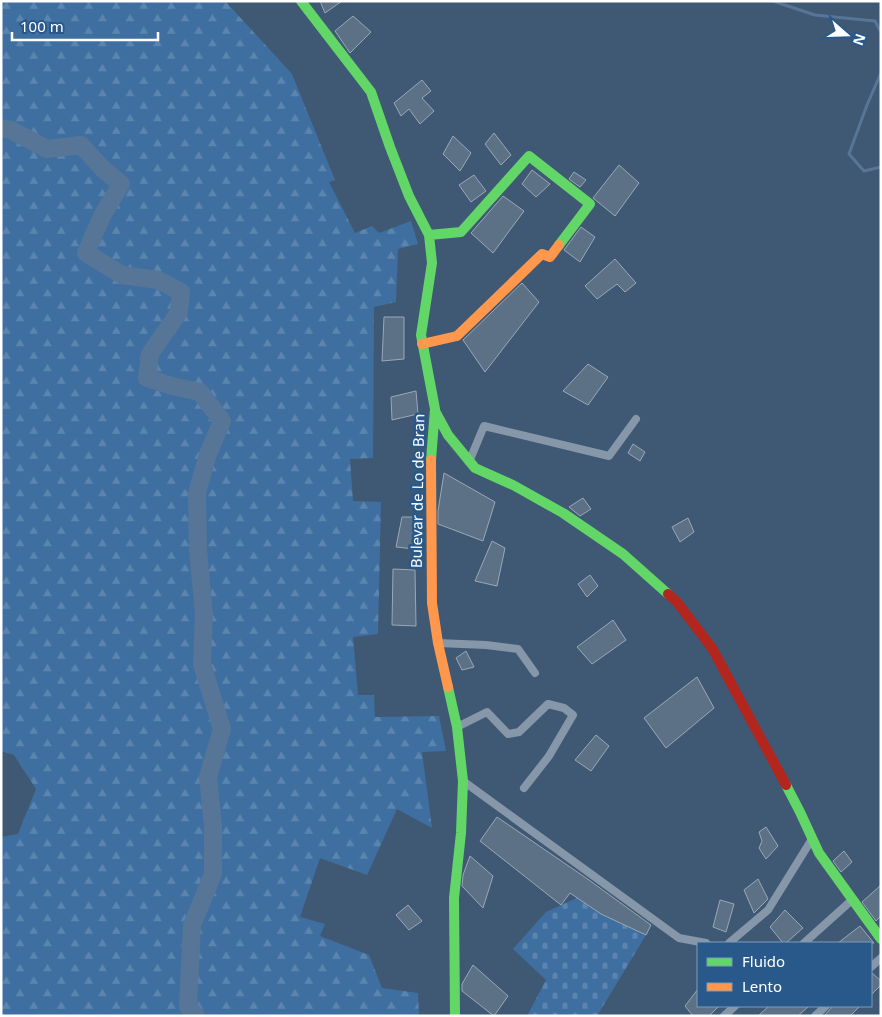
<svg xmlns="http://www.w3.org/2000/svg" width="882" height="1017" viewBox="0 0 882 1017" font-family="'Noto Sans',sans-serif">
	<defs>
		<pattern id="forest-firs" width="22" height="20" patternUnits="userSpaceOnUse" patternTransform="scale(1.25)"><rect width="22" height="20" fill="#3e6fa0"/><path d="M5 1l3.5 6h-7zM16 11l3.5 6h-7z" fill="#5b85ae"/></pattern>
		<pattern id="cemetery-stones" width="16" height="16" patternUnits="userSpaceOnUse" patternTransform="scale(1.25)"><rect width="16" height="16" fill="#3e6fa0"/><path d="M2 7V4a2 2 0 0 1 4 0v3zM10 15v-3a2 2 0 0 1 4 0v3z" fill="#5b85ae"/></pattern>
	</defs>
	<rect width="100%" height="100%" fill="#3f5974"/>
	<path fill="url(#forest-firs)" d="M1 1H225L292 74 335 180 329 182 355 233 372 226 379 233 411 221 418 244 398 249 396 302 374 307 373 458 350 459 353 501 381 502 378 634 353 637 358 695H374L375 717 439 716 446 751 422 752 432 828 397 809 367 875 320 858 300 917 325 924 320 936 369 955 382 988 418 993 419 1016H1V837L18 834 36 789 14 755 1 751Z"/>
	<path fill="url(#cemetery-stones)" d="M577 898 601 914 646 935 597 1016H527L546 980 513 949 546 912Z"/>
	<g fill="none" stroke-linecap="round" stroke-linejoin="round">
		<path stroke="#577697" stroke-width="3" d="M773 1 815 15 875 21 881 32
			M881 73 867 105 849 154 864 171 881 167"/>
		<path stroke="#577697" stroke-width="18" d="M1 128 11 130 47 149 81 145 103 169 121 184 102 216 86 253 122 275 158 280 181 292 179 312 150 354 147 378 172 386 200 392 222 421 208 454 197 493 198 550 204 614 202 664 222 729 208 777 213 825V874L192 925 188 1006 196 1016"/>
	</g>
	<path fill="#5c7186" stroke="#9aa8b7" d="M320 1H342L325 13Z
		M353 16 371 32 350 53 335 31Z
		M422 80 431 91 422 98 434 111 420 124 409 109 401 116 394 103Z
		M494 133 511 155 501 165 485 144Z
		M453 136 471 153 460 171 443 154Z
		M619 165 639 183 615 216 593 198Z
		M532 170 550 184 536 197 522 184Z
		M574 172 586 180 580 187 569 179Z
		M474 175 486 191 471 202 459 185Z
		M503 196 524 211 493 253 471 233Z
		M581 227 595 237 580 262 564 250Z
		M615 259 636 283 625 292 617 284 597 299 585 286Z
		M522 283 539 302 485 372 463 340Z
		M384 317H404V359L382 361Z
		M588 364 608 377 588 405 563 391Z
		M416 391 418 414 392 420 391 397Z
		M633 444 645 452 640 461 628 453Z
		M444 473 495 502 483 541 438 524V511Z
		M583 498 591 509 580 516 569 507Z
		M402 517H417L415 549 396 547Z
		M688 518 694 532 680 542 672 527Z
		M492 541 505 548 497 586 475 581Z
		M393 569 415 570 416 626 392 625Z
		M590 575 598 586 587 597 578 584Z
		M613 620 626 640 592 664 577 647Z
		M466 651 474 667 462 670 456 658Z
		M697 677 714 708 666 748 644 718Z
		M596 735 609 746 591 771 575 760Z
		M497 817 589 880 651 925 646 935 601 914 570 893 561 905 480 841Z
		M766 827 778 846 766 859 759 848 762 841 759 832Z
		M844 851 852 862 841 872 833 861Z
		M470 856 493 876 483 908 462 886 463 875Z
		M758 879 768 899 754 913 744 890Z
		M881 885V916L876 921 862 902Z
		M720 900 734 904 726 932 713 927Z
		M408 905 422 921 409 930 396 915Z
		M785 910 803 928 786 943H783L770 927Z
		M860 926 874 943H838Z
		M473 965 508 996 494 1016 462 991V984Z
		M871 972 881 981V985L871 995Z
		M698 989V1006H719L709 1016H693L685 1006Z
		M769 1006H809L798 1016H758Z
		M833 1006H860L850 1016H824Z"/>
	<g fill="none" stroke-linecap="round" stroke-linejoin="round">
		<path stroke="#8697a9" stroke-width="8" d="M469 462 484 426 609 456 636 419
			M438 643 486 645 518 649 535 673
			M457 727 487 712 508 734 519 732 548 704 564 708 573 715 549 756 524 788
			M463 781 679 938 706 943
			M729 943 768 910 812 839
			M804 943 852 900
			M871 967 881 958
			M724 1016 735 1006
			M815 1016 826 1006"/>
		<path stroke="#63d668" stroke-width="10" d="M301 1 371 92 390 147 409 196 429 235 432 263 421 335 435 409 431 460
			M429 235 461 232 529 156 590 204 559 245
			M435 411 448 435 475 468 513 485 563 513 623 554 668 594
			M448 687 457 727 463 781 461 833 454 898 455 1016
			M786 785 800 812 819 853 881 939"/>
		<path stroke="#ff974d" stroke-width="10" d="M422 344 457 336 542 254 550 257 559 245
			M431 460 432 603 438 643 448 687"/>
		<path stroke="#b3261e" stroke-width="10" d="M668 594 677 602 712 648 786 785"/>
	</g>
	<g text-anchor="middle" stroke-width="5" stroke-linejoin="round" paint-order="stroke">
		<g font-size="15" fill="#fff" stroke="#29598a">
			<text transform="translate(418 491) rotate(-89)" y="5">Bulevar de Lo de Bran</text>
		</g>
	</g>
	<rect width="882" height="1017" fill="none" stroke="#ffffff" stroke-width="5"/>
	<rect x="697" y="942" width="175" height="65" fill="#29598a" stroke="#7f9bb9"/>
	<rect x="707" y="958" width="25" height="8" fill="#63d668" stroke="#7f9bb9"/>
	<text x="742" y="967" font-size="15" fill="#ffffff">Fluido</text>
	<rect x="707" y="983" width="25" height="8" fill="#ff974d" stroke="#7f9bb9"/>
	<text x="742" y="992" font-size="15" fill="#ffffff">Lento</text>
	<g transform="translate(847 35) rotate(110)" stroke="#29598a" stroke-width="4" paint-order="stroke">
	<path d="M0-4L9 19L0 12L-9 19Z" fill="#ffffff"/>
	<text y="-8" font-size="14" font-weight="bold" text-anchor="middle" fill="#ffffff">N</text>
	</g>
	<path d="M12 32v8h146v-8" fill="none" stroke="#ffffff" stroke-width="2.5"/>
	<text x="20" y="32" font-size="15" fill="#ffffff" stroke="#29598a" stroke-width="4" paint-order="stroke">100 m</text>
</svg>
